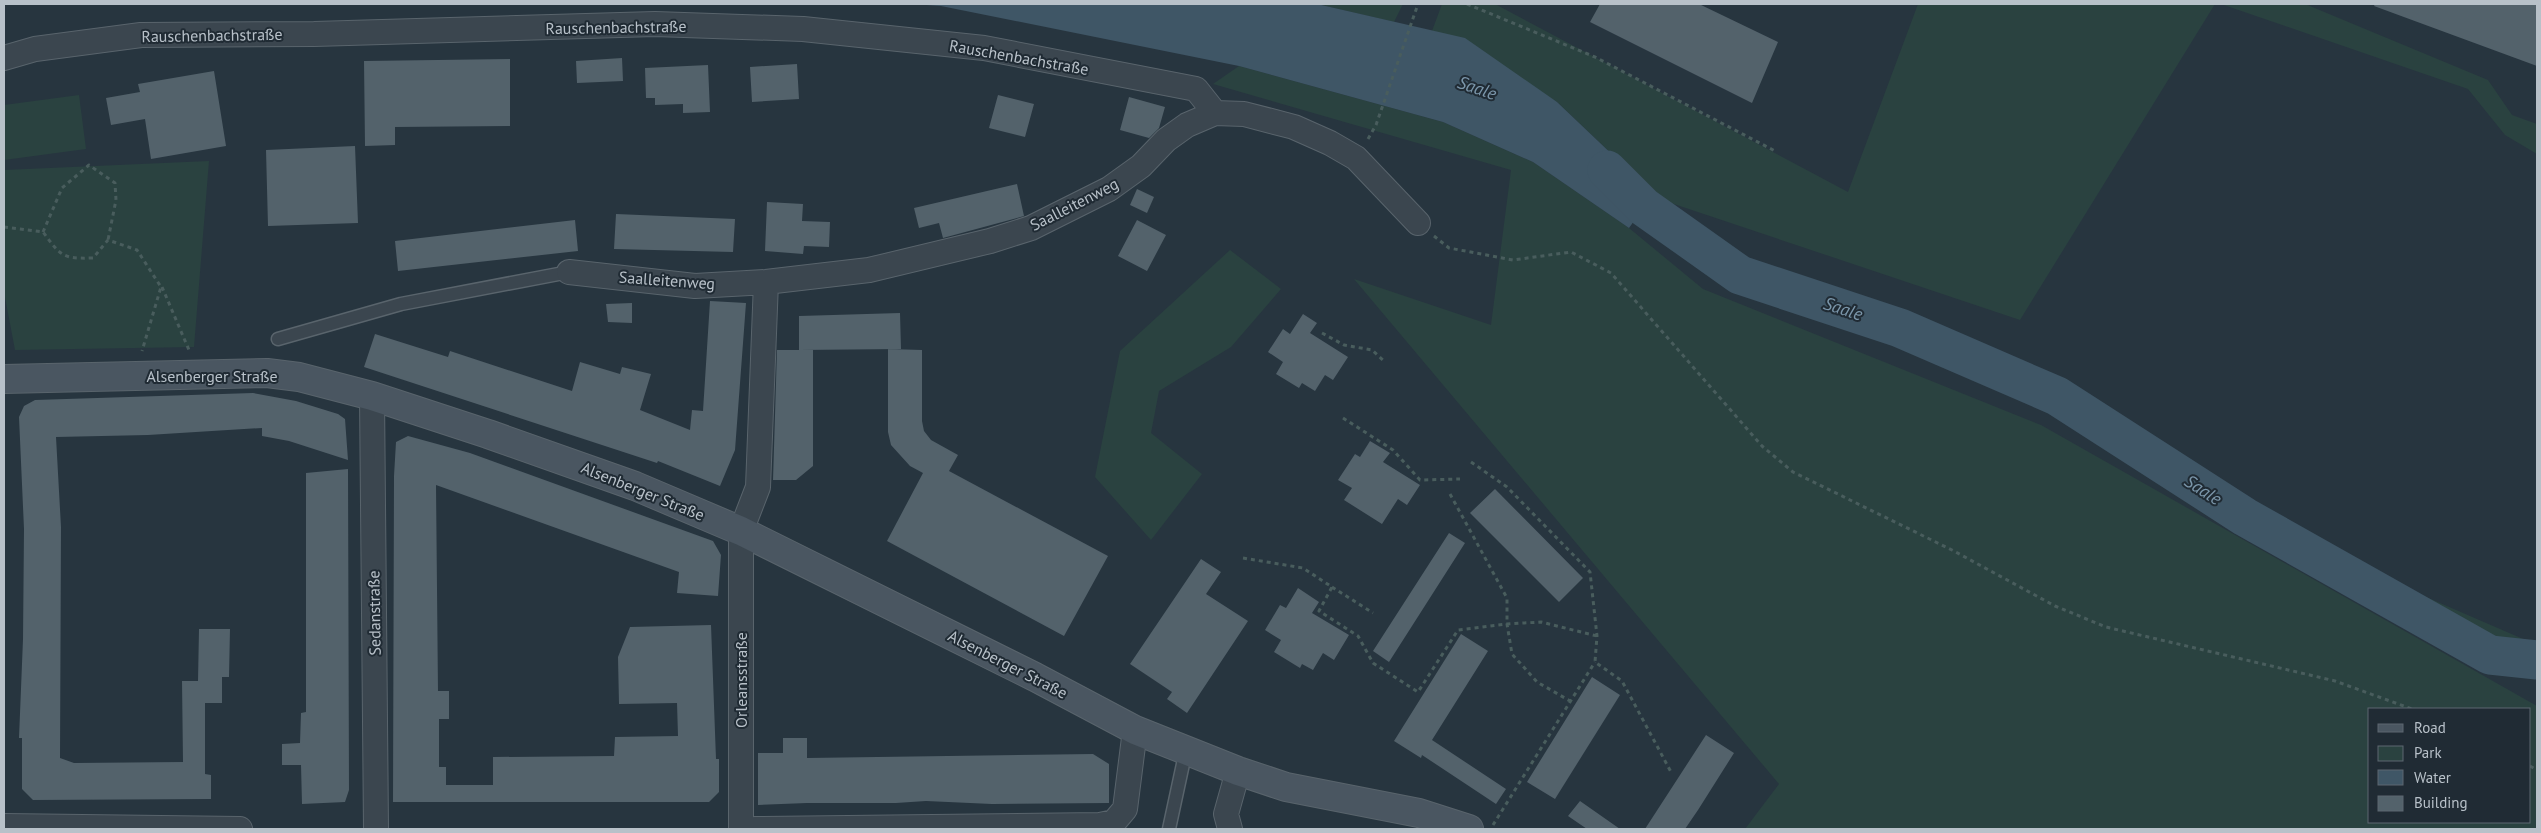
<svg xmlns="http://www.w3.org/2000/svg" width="2541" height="833" viewBox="0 0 2541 833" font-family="'PT Sans',sans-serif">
	<rect width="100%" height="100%" fill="#27353f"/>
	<path fill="#2a4240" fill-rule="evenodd" d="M1317 4H1403L1394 22Z
		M1442 4H1495L1848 192 1918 4H2215L2020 320 1659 199 1557 102 1432 31Z
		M2221 4H2305L2488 80 2512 115 2537 124V154L2505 135 2468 89Z
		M1239 66 1443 122 1533 162 1629 228 1703 289 2041 425 2537 706V829H1745L1779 784 1354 279 1491 325 1511 170 1213 84ZM2370 709H2530V822H2370Z
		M79 95 86 149 4 160V105Z
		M209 161 194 347 15 350 4 292V170Z
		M1230 250 1281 289 1231 347 1159 391 1151 433 1202 474 1151 540 1095 477 1120 351Z
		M2396 584 2537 645V678Z"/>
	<path fill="#3f5666" d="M912 4H1317L1465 38 1557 102 1659 199 1644 207 1629 228 1533 162 1443 122 1239 66 941 6Z"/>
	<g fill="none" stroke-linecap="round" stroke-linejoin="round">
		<path stroke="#3f5666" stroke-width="39" d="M1607 170 1644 207 1740 275 1900 328 2057 396 2245 517 2490 655 2537 660"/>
	</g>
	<path fill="#53626b" d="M1600 4H1699L1778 42 1752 103 1590 22Z
		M2375 4H2537V66L2374 6Z
		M622 58 623 81 577 83 576 61Z
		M510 59V126L395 127V145L365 146 364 61Z
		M797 64 799 99 752 102 750 67Z
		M708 65 710 112 683 113V104L655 105V98H646L645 68Z
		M214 71 226 146 151 159 145 119 111 125 106 98 140 92 138 84Z
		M998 95 1034 104 1025 137 989 128Z
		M1129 97 1165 107 1159 128 1149 138 1120 130Z
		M355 146 358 223 268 226 266 150Z
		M1017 184 1024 216 943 238 939 223 919 228 914 208Z
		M1137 189 1154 197 1147 213 1130 205Z
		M767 202 803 204 802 221 830 222 829 247 804 246 803 254 765 251Z
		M616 214 735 219 733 252 614 249Z
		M575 220 578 251 398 271 395 241Z
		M1137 220 1166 235 1147 271 1118 256Z
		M710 301 746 303 735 450 720 486 658 461 657 463 364 367 375 334 448 357 450 351 572 391 580 362 620 374 622 367 651 374 640 410 690 430 692 410 703 411Z
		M632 303V323L608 322 606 304Z
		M900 313 901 349 799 350V316Z
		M1303 314 1317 323 1310 333 1348 357 1333 380 1325 375 1315 391 1302 383 1299 388 1276 374 1283 362 1268 352 1283 329 1290 334Z
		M888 349 922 350V421L924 431 931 440 958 455 949 471 1108 556 1064 636 887 541 923 473 910 466 891 445 888 432Z
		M777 350H813V466L796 480H773Z
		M253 393 296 401 338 414 345 419 348 460 289 441 262 436V428L148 435 56 437 61 527 60 758 74 763 183 762 182 681H198L199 629H230L229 677H222V703H205V774L211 775V799L33 800 22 789V738H19L23 639 24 529 19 417 24 406 35 400Z
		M408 436 470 453 713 541 721 555 718 596 677 593 679 572 436 485 438 691H449V719H439V767H446V785H493V757L614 756 615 737 678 736 677 703 619 704 618 657 630 627 711 625 716 759H719V792L709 802H393L394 476 396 442Z
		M1370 441 1390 453 1383 462 1420 485 1407 505 1398 499 1382 524 1344 500 1352 488 1338 480 1355 454 1360 457Z
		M348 469 349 790 345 802 302 804 301 765H282V744L300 743 301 713 306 712V473Z
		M1495 489 1583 578 1559 602 1470 513Z
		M1449 533 1465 543 1389 662 1373 651Z
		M1201 559 1221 572 1206 594 1248 621 1187 713 1167 699 1172 692 1130 664Z
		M1298 588 1319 602 1312 613 1349 635 1334 660 1323 653 1313 670 1302 664 1300 668 1274 652 1281 640 1265 630 1280 605 1286 608Z
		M1461 634 1488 651 1432 740 1506 789 1496 804 1422 755 1421 758 1394 741Z
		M1592 677 1620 695 1555 799 1527 782Z
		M1706 735 1734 753 1698 810 1685 829H1645Z
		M783 738H807V758L1093 754 1109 764V803L992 804 926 801 896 803H807L758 805V753H783Z
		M1580 801 1620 829H1587L1568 816Z"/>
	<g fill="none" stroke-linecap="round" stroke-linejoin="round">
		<defs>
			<path id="lane" d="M278 339 401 304 569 272
				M1169 829 1186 750"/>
			<path id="street" d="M4 58 35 49 141 35 314 34 655 24 803 29 984 48 1196 89 1215 113
				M569 272 695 286 766 282 869 270 990 241 1031 228 1109 189 1141 166 1166 140 1187 125 1215 113 1244 114 1294 127 1330 143 1356 158 1418 223
				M372 396 376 829
				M4 826 240 829
				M741 829V531L758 487 766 282
				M755 829 1100 825 1114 822 1125 809 1135 730
				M1230 829 1226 814 1238 771"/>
			<path id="secondary" d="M4 379 267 373 299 377 372 396 488 434 635 486 741 531 1035 677 1135 730 1238 771 1286 787 1419 813 1469 829"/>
		</defs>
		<use href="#lane" stroke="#59646c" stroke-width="15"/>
		<use href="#street" stroke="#59646c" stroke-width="26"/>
		<use href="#secondary" stroke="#59646c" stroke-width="30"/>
		<path stroke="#495d5d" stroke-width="3" stroke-dasharray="4 4" stroke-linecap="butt" d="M1467 4 1595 57 1775 151
			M1368 139 1376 125 1418 4
			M4 227 43 232C61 256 62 259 93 258L108 240 137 250 161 287 142 351
			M43 232 62 188 89 165 115 183 116 200 108 240
			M1434 236 1449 248 1513 260 1571 252 1611 273 1762 446 1793 472 1952 550 2055 606 2106 627 2335 681 2412 709
			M162 287 189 350
			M1322 333 1344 345 1372 350 1384 361
			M1343 418 1393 450 1420 480 1460 479
			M1471 462 1507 487 1590 572 1597 636 1595 662 1622 681 1671 772
			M1450 494 1507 598V624L1541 622 1597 636
			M1243 558 1303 568 1332 587 1319 611 1358 636 1373 663 1418 692 1458 630 1507 624 1512 654 1537 682 1570 701
			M1332 587 1373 613
			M2530 766 2537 770
			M1493 825 1595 662"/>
		<use href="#lane" stroke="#3b464f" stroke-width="12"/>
		<use href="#street" stroke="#3b464f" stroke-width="24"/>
		<use href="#secondary" stroke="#4a5661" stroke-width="28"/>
	</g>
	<g text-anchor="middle" stroke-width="4" stroke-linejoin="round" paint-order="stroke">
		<g font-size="16" fill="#b8c1c9" stroke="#202b34">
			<text transform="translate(616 27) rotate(-1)" y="6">Rauschenbachstraße</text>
			<text transform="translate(212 35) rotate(-1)" y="6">Rauschenbachstraße</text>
			<text transform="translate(1019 57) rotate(10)" y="6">Rauschenbachstraße</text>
			<text transform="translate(1074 204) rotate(-27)" y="6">Saalleitenweg</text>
			<text transform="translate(667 280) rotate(4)" y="6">Saalleitenweg</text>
			<text x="212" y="382">Alsenberger Straße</text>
			<text transform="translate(643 491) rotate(22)" y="6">Alsenberger Straße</text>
			<text transform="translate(374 613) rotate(-91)" y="6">Sedanstraße</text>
			<text transform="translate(1008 664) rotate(27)" y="6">Alsenberger Straße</text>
			<text transform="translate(741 680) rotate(-90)" y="6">Orleansstraße</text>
		</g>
		<g font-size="18" font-style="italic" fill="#7b96aa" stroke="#202b34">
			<text transform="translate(1477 88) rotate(19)" y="6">Saale</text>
			<text transform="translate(1843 309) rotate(18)" y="6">Saale</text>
			<text transform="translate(2203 490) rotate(33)" y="6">Saale</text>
		</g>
	</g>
	<rect width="2541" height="833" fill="none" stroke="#b8c1c9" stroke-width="10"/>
	<rect x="2368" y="708" width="162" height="115" fill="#202b34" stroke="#5d6770"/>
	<rect x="2378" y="724" width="25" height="8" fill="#4a5661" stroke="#5d6770"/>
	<text x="2414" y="733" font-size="15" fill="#b8c1c9">Road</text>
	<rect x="2378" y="746" width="25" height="15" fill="#2a4240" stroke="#5d6770"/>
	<text x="2414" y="758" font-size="15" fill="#b8c1c9">Park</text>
	<rect x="2378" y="770" width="25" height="15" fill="#3f5666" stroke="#5d6770"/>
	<text x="2414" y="783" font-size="15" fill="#b8c1c9">Water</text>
	<rect x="2378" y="796" width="25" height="15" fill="#53626b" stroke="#5d6770"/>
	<text x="2414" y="808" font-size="15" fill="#b8c1c9">Building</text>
</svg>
